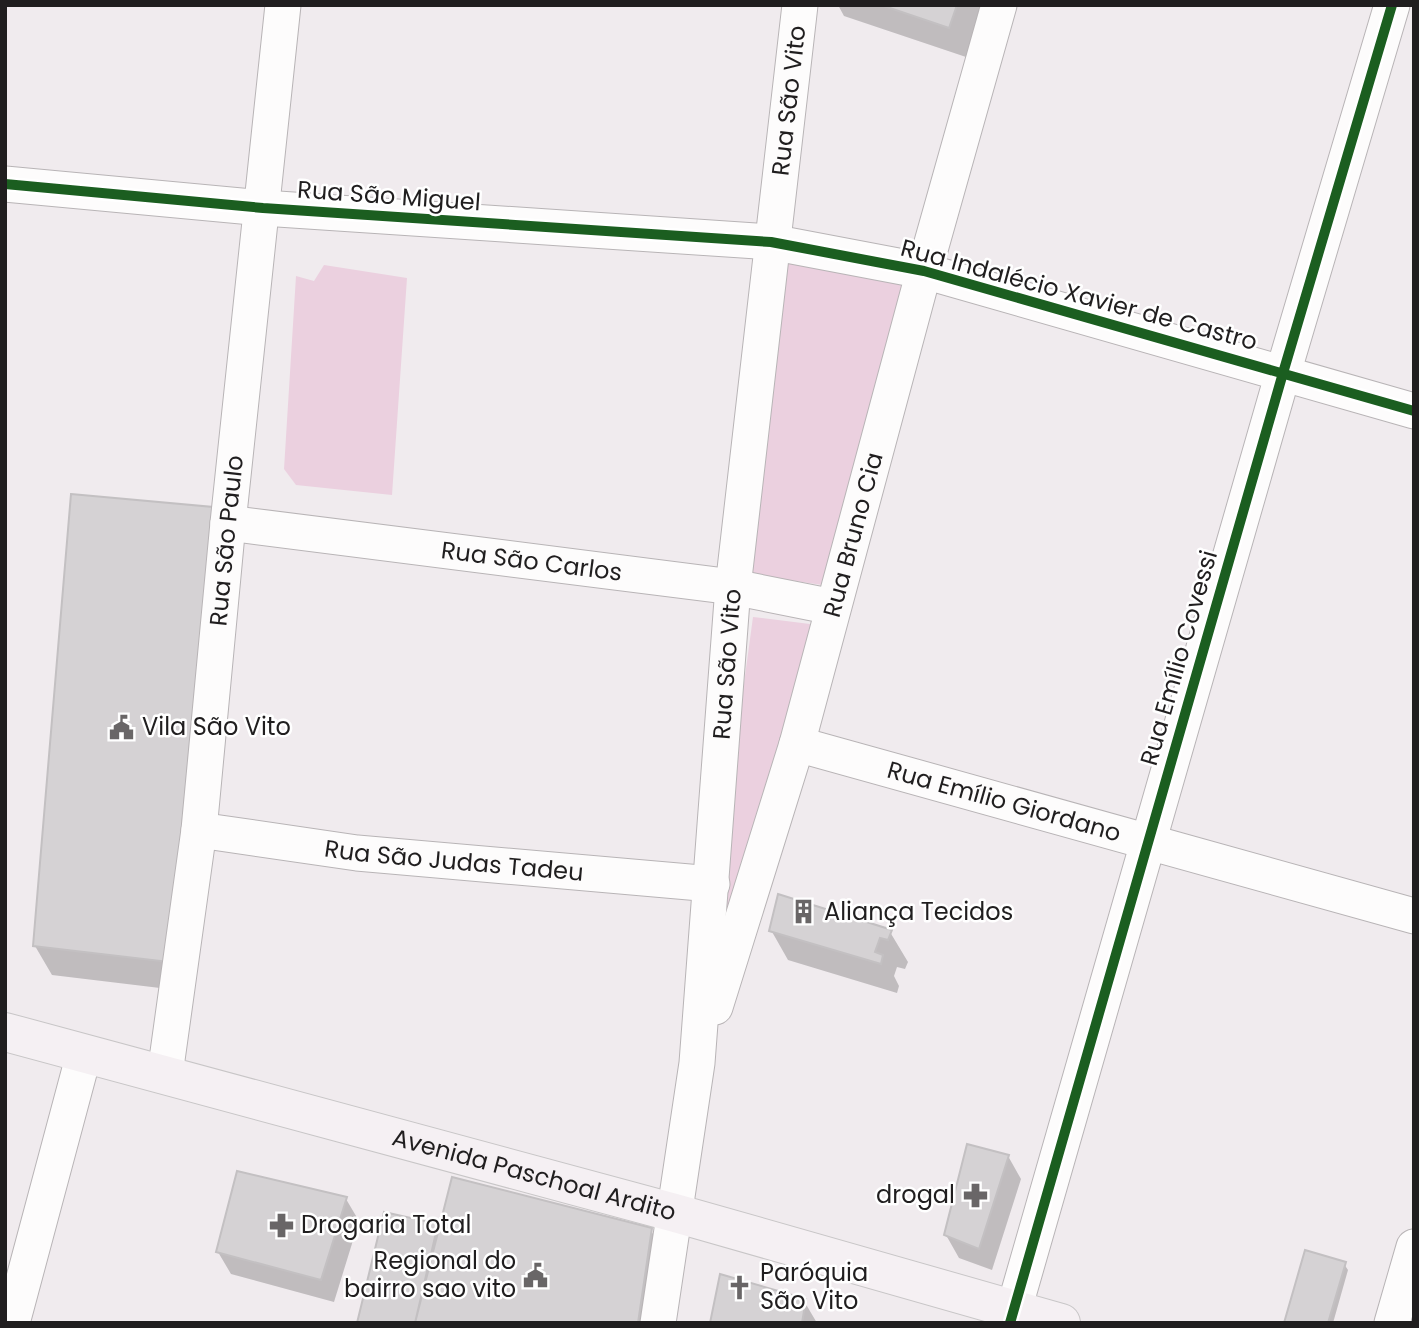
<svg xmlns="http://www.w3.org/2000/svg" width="1419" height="1328" viewBox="0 0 1419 1328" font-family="Poppins,sans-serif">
	<rect width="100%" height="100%" fill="#f0ebee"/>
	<path fill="#ebd0df" d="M788 259 909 286 829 586 749 574Z
		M324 265 407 278 392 495 296 485 284 469 296 276 314 281Z
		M753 617 818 625 704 1025 716 890Z"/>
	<path fill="#0003" d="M838 5H983L966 57 844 16Z
		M73 496 185 991 52 975 35 946Z
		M771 930 890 932 908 962 905 969 897 967 894 976 899 986 897 993 788 960Z
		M1008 1156 1021 1179 992 1270 959 1258 946 1235Z
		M346 1199 359 1221 334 1302 231 1274 218 1252Z
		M437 1226 440 1231 650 1229 668 1259 659 1323H359Z
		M1344 1264 1348 1270 1333 1323H1286Z
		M804 1301 817 1323H712Z"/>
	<path fill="#d5d2d4" stroke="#c3c0c2" stroke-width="2" d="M881 5H957L949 28Z
		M71 494 213 507 169 962 33 946Z
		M778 894 892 930 888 940 880 938 875 952 883 955 881 964 769 931Z
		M967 1144 1009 1155 979 1249 944 1235Z
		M237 1171 347 1197 321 1280 216 1252Z
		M452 1177 652 1228 638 1323H415Z
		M384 1212 438 1224 415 1323H357Z
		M1305 1250 1346 1262 1328 1323H1284Z
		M720 1274 806 1299 802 1323H710Z"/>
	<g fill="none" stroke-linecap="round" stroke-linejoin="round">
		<defs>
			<g id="minor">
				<path d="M5 184 263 208 771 242 924 271 1414 411"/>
				<path id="s1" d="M228 523 733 587 833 607"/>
				<path id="s2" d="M797 744 1414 916"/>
				<path id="s3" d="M199 830 357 853 712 884"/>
				<path id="s4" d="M715 1007 797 744 924 271 999 5"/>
				<path id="s5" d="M165 1074 199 830 228 523 283 5"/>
				<path d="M12 1323 84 1054"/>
				<path id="s6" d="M658 1323 697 1063 733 587 800 5"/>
				<path d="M1010 1323 1283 373 1392 5"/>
				<path d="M1392 1323 1414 1247"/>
			</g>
			<g id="major">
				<path id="s7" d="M5 1032 675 1213 1061 1323"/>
			</g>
		</defs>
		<use href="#minor" stroke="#b8b4b6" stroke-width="37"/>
		<use href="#major" stroke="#c8c6c7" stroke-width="40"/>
		<use href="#minor" stroke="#fdfcfc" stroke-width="35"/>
		<use href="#major" stroke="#f5f0f3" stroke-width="38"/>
		<defs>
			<path id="cycleway" d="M5 184 263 208 771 242 924 271 1414 411
				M1010 1323 1283 373 1392 5"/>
		</defs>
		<use href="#cycleway" stroke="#fff" stroke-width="15"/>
		<use href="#cycleway" stroke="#1b5e20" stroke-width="10"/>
	</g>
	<defs>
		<symbol id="civic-bare" viewBox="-9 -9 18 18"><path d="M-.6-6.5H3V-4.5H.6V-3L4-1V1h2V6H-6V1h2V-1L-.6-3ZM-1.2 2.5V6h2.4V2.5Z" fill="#696667" stroke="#fff" stroke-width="2.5" paint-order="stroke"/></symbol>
		<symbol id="building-bare" viewBox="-9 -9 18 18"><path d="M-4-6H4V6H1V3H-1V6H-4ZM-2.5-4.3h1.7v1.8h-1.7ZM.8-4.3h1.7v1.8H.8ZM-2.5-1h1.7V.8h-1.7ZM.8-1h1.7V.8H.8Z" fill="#696667" stroke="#fff" stroke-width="2.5" paint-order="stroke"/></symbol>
		<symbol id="pharmacy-bare" viewBox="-9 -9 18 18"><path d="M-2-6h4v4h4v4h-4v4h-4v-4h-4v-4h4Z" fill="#696667" stroke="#fff" stroke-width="2.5" paint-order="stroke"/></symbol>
		<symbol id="church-bare" viewBox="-9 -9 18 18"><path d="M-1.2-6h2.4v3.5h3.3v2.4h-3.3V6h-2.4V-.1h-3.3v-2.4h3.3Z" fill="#696667" stroke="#fff" stroke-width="2.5" paint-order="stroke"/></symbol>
	</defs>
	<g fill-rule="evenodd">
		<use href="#civic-bare" x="104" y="710" width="35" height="35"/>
		<use href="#building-bare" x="786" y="894" width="35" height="35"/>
		<use href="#pharmacy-bare" x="958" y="1178" width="35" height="35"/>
		<use href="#pharmacy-bare" x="264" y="1208" width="35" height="35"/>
		<use href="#civic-bare" x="518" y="1258" width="35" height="35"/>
		<use href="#church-bare" x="722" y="1270" width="35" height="35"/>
	</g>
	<g text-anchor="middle" stroke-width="5" stroke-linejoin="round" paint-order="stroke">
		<g font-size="24" fill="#201e1f" stroke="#fff">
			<text dy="8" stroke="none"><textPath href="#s6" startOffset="1230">Rua São Vito</textPath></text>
			<text transform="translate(389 196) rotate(4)" y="8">Rua São Miguel</text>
			<text transform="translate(1079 295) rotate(15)" y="8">Rua Indalécio Xavier de Castro</text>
			<text dy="8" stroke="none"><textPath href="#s4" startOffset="492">Rua Bruno Cia</textPath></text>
			<text dy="8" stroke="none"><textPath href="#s5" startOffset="537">Rua São Paulo</textPath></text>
			<text dy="8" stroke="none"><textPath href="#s1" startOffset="306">Rua São Carlos</textPath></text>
			<text transform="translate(1179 658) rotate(-74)" y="8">Rua Emílio Covessi</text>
			<text dy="8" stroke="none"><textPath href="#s6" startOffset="663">Rua São Vito</textPath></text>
			<text dy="8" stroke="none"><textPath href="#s2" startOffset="215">Rua Emílio Giordano</textPath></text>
			<text dy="8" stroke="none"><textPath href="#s3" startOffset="257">Rua São Judas Tadeu</textPath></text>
			<text dy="8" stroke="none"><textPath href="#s7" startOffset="548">Avenida Paschoal Ardito</textPath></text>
		</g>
		<g font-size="24" fill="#201e1f" stroke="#fff" text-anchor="start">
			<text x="142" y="735">Vila São Vito</text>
			<text x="824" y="920">Aliança Tecidos</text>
			<text x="955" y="1203" text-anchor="end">drogal</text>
			<text x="301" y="1233">Drogaria Total</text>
			<text x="516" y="1269" text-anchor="end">Regional do<tspan x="516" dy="28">bairro sao vito</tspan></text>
			<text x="760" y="1281">Paróquia<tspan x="760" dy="28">São Vito</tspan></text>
		</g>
	</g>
	<rect width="1419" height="1328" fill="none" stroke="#201e1f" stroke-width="14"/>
</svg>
